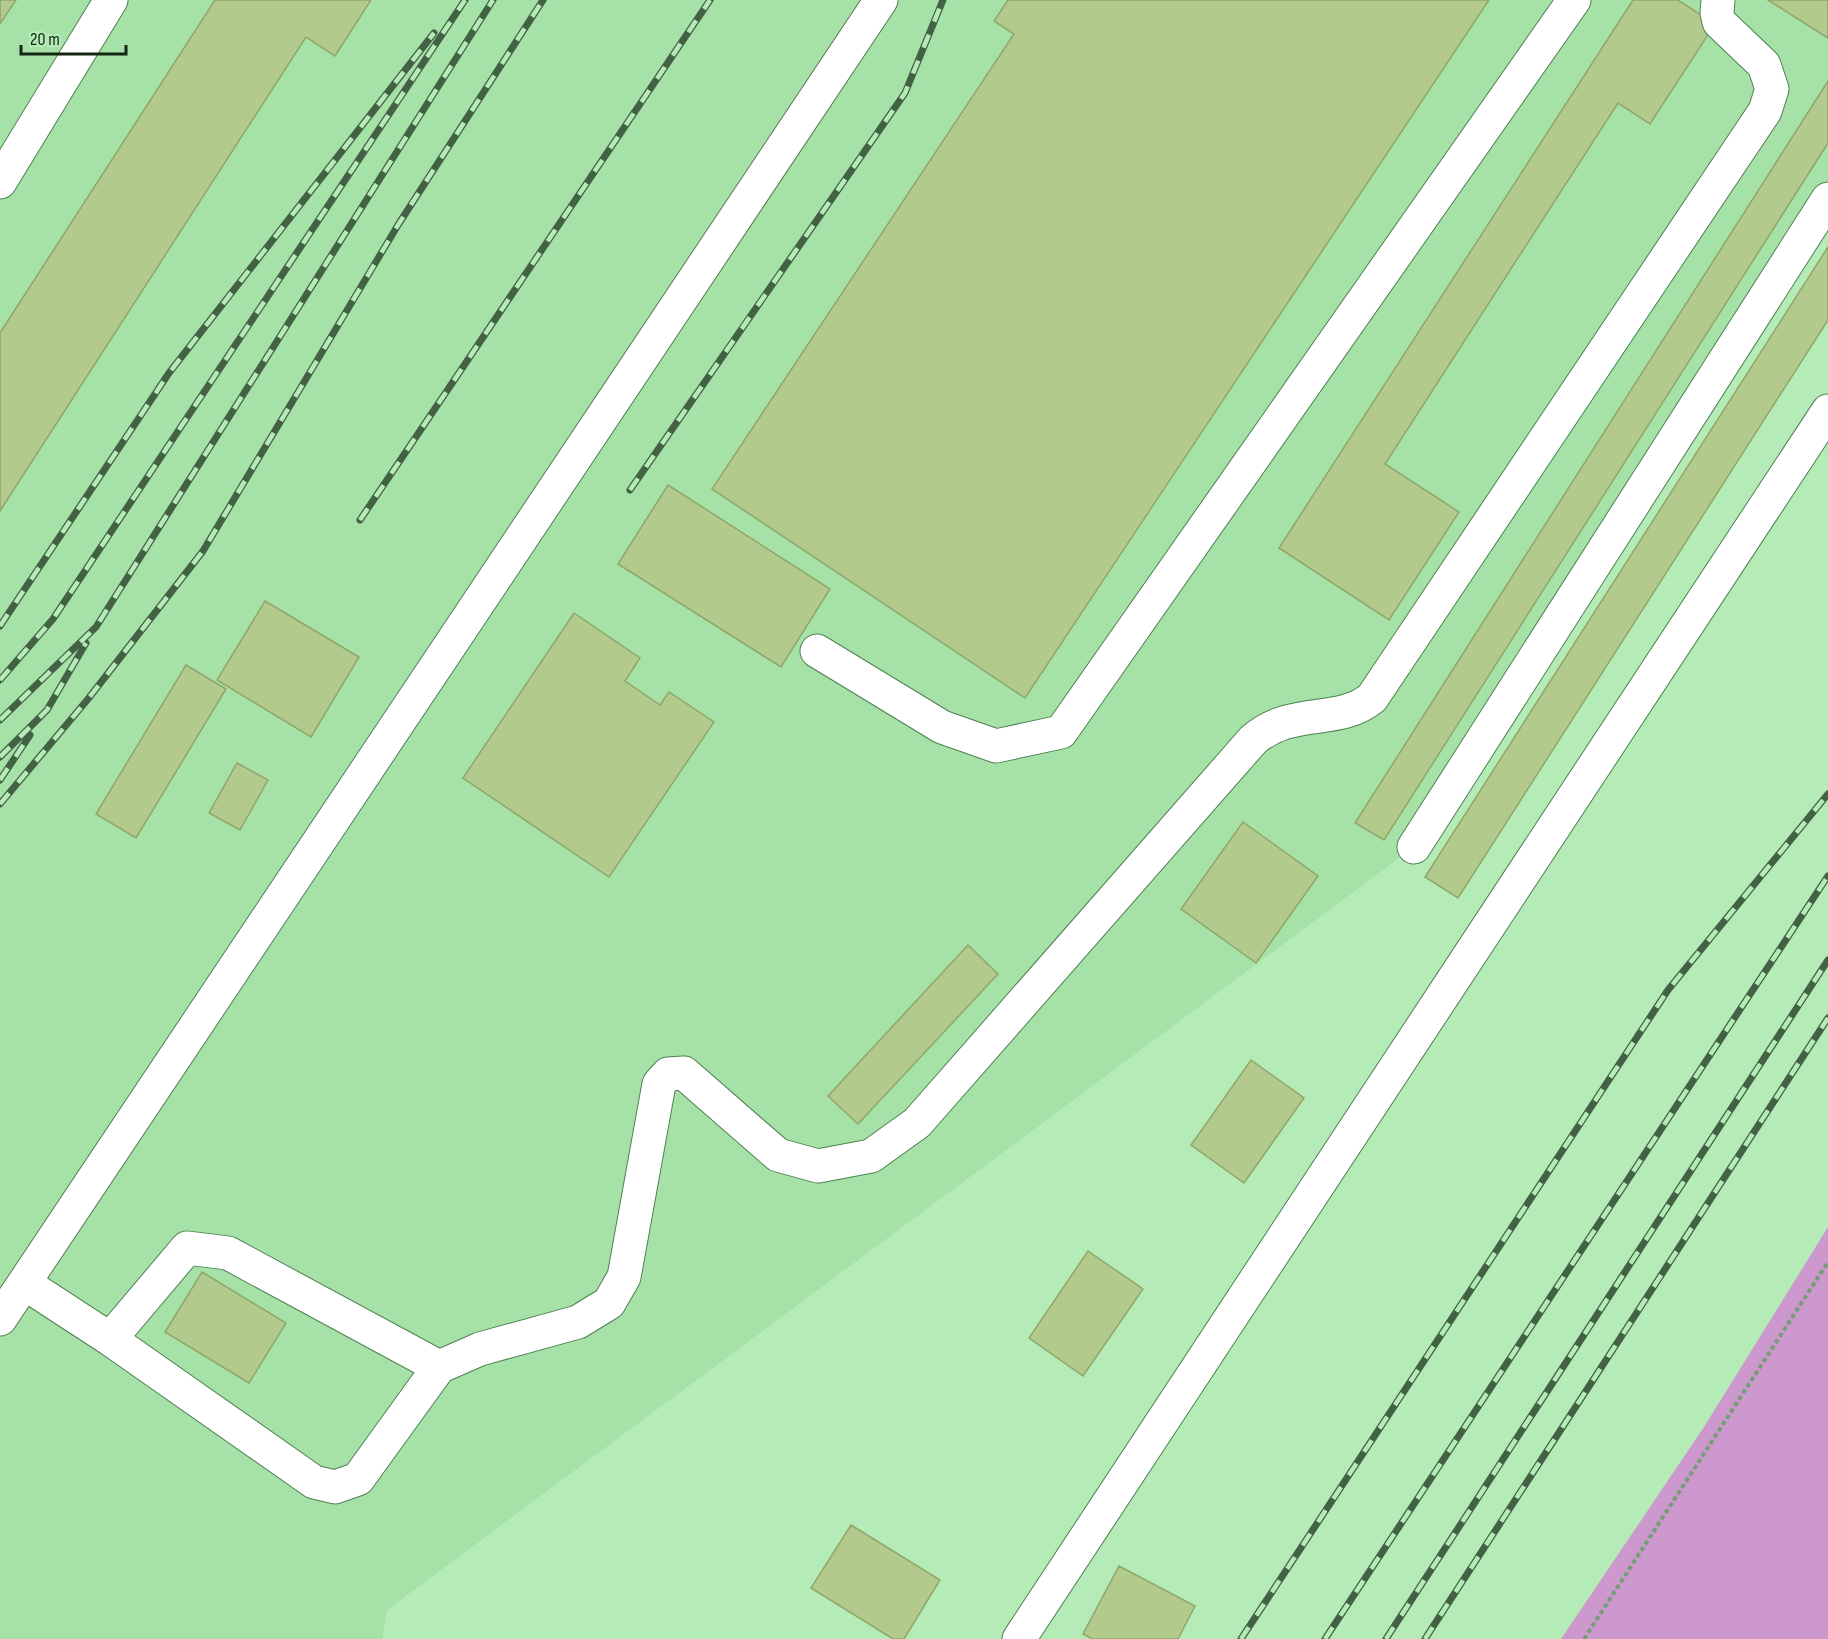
<svg xmlns="http://www.w3.org/2000/svg" width="1828" height="1639" viewBox="0 0 1828 1639" font-family="'Sofia Sans Condensed',sans-serif">
	<rect width="100%" height="100%" fill="#b5ebb7"/>
	<path fill="#a6e1a8" d="M0 0H1828V205L1414 847 387 1610 382 1639H0Z"/>
	<path fill="#cc98ce" d="M1828 1227V1639H1561L1704 1427Z"/>
	<path fill="#b2ca8b" stroke="#8fa769" stroke-width="1.5" d="M0 0H16L0 24Z
		M215 0H371L335 56 306 37 0 511V333Z
		M1008 0H1489L1025 698 712 489 1014 34 994 21Z
		M1633 0H1678L1715 24 1650 124 1618 103 1385 464 1459 512 1389 620 1279 548Z
		M1768 0H1828V38Z
		M1828 81V143L1384 840 1355 823Z
		M1828 247V320L1458 898 1425 877Z
		M668 485 830 589 781 667 618 564Z
		M265 601 359 657 311 737 217 680Z
		M574 613 640 658 625 681 660 705 669 692 714 722 609 877 463 778Z
		M186 665 226 689 136 838 96 814Z
		M237 763 268 780 240 830 209 813Z
		M1243 822 1318 876 1256 963 1181 909Z
		M968 945 998 974 858 1124 828 1096Z
		M1251 1060 1304 1098 1244 1183 1191 1145Z
		M1088 1251 1143 1289 1083 1376 1029 1338Z
		M202 1272 286 1323 249 1383 165 1332Z
		M851 1525 940 1580 904 1639H893L811 1588Z
		M1119 1566 1195 1606 1178 1639H1092L1083 1634Z"/>
	<g fill="none" stroke-linecap="round" stroke-linejoin="round">
		<defs>
			<path id="minor" d="M0 182 111 0
				M817 651 942 727 996 746 1061 732 1574 0
				M1414 847 1828 199
				M24 1283 110 1339 314 1482 335 1487 358 1479 439 1367 480 1349 578 1322 609 1303 624 1277 659 1084 668 1074 684 1073 778 1155 818 1166 871 1156 917 1123 1253 740C1292 706 1338 726 1372 698L1765 111 1772 89 1764 65 1719 22 1717 13 1718 0
				M0 1319 881 0
				M110 1339 187 1248 228 1253 439 1367
				M1019 1639 1828 411"/>
		</defs>
		<use href="#minor" stroke="#4e8051" stroke-width="35"/>
		<path stroke="#759d76" stroke-width="4" stroke-dasharray="4.5 3" stroke-linecap="butt" d="M1584 1639 1828 1262"/>
		<use href="#minor" stroke="#fff" stroke-width="33"/>
		<defs>
			<path id="rail" d="M630 490 905 93 943 0
				M360 520 710 0
				M0 626 169 373 434 33
				M0 680 53 619 465 0
				M0 720 96 627 493 0
				M0 757 47 710 86 643
				M0 780 30 735
				M0 804 88 699 203 551 398 225 543 0
				M1241 1639 1668 990 1828 794
				M1325 1639 1828 876
				M1386 1639 1828 960
				M1425 1639 1828 1018"/>
		</defs>
		<use href="#rail" stroke="#436144" stroke-width="7"/>
		<use href="#rail" stroke="#b5ebb7" stroke-width="4.5" stroke-dasharray="14" stroke-linecap="butt"/>
	</g>
	<path d="M21 45v9h105v-9" fill="none" stroke="#122613" stroke-width="3"/>
	<text x="30" y="45" font-size="18" fill="#122613" stroke="#b5ebb7" stroke-width="4.5" paint-order="stroke">20 m</text>
</svg>
